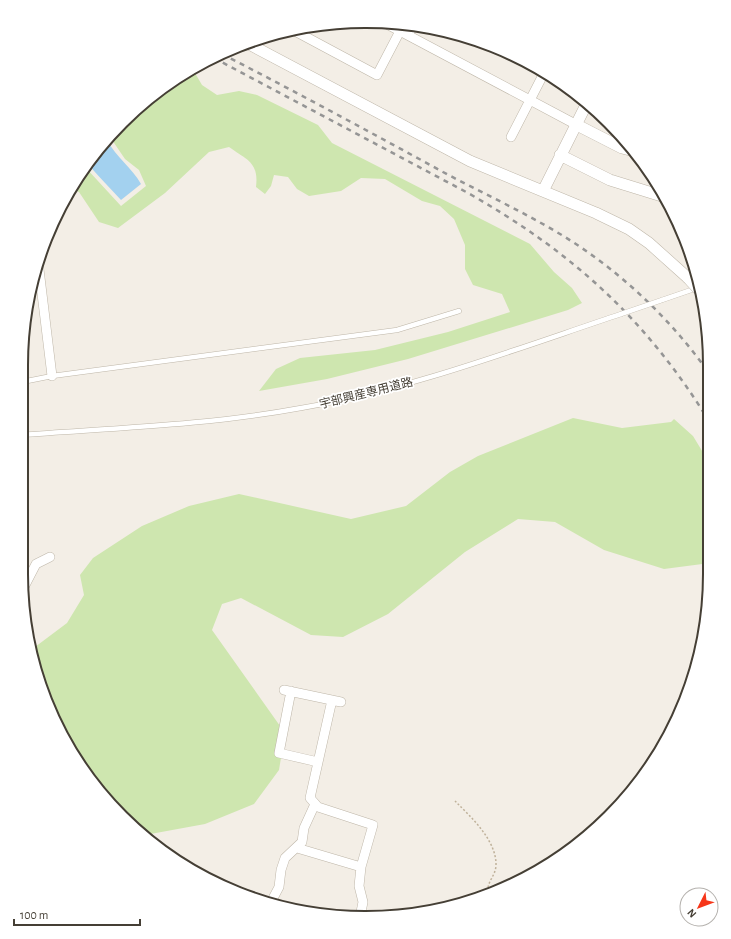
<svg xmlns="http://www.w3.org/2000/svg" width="731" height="939" viewBox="0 0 731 939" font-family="'Alegreya Sans','Noto Sans JP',sans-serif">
	<rect width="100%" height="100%" fill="#f3eee6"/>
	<path fill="#cee6af" d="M192 68 202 85 217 95 239 91 257 95 318 125 332 143 530 244 554 272 572 288 582 303 568 310 408 359 327 379 259 391 276 369 300 358 375 350 448 332 510 312 502 294 473 285 465 269V245L454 219 440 206 422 201 385 179 361 178 341 191 309 196 297 189 288 177 274 175 271 186 265 194 256 187C259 162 247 160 229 147L209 152 165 193 118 228 99 222 79 192 74 190 86 168 121 206 146 186 139 170 125 159 110 137 138 107Z
		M573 418 622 428 671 422 674 419 693 436 710 464V563L664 569 604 550 555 522 518 519 465 552 388 614 343 637 311 635 241 598 222 604 212 630 285 733 279 770 254 804 205 824 145 835 122 817 67 746 33 663 31 650 67 623 84 595 80 575 93 558 142 526 189 506 239 494 351 519 406 506 450 472 478 456Z"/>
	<path fill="#a3d1ef" d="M107 140C116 157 133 169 141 184L121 200C110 188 98 176 88 164L92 156Z"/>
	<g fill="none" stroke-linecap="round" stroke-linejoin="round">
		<defs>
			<path id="service" d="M662 300 697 288
				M22 382 52 376 397 330 459 311
				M21 435C115 428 209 425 301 408 411 389 516 349 621 314"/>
			<path id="minor" d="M383 22 575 124
				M293 30 377 75 400 31
				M408 35 413 26
				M511 137 544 73
				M622 148 626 140
				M38 261 52 376
				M23 589 36 564 50 557
				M284 690 341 702
				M291 691 279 753 318 762
				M332 700 310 798 318 807 373 825 361 867 359 886 363 902 360 917
				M297 848 361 867
				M270 904 279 887 281 870 285 858 302 842 304 828 315 804"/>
			<path id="tertiary" d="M247 43 470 161 596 213 629 229 649 243 688 278
				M575 124 622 148 634 151
				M560 155 610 180 665 197
				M543 191 587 103"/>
		</defs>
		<use href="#service" stroke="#beb6a8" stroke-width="5.5"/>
		<use href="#minor" stroke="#beb6a8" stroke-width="10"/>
		<use href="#tertiary" stroke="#beb6a8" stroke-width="12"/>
		<path stroke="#bfb19a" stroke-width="1.5" stroke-dasharray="2 2" stroke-linecap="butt" d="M455 801C472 818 497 841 496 866 495 877 487 881 488 892"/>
		<use href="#service" stroke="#fff" stroke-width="4.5"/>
		<use href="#minor" stroke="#fff" stroke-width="9"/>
		<use href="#tertiary" stroke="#fff" stroke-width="11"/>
		<path stroke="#959595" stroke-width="2.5" stroke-dasharray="5 5" stroke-linecap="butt" d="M222 54C296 92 370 132 443 172 482 193 522 211 560 234 618 269 670 318 709 373
			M214 58 468 193C572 252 646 319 709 421"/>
		<defs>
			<path id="service-bridge" d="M621 314 662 300"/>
			<path id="tertiary-bridge" d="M688 278 699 290"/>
		</defs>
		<use href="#service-bridge" stroke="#beb6a8" stroke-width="5.5" stroke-linecap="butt"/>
		<use href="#tertiary-bridge" stroke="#beb6a8" stroke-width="12" stroke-linecap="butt"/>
		<use href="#service-bridge" stroke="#fff" stroke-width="4.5"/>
		<use href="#tertiary-bridge" stroke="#fff" stroke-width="11"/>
	</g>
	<g text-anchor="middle" stroke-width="3.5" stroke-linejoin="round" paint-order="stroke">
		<g font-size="12" fill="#453f35" stroke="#fff">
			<text transform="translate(366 393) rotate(-14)" y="4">宇部興産専用道路</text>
		</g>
	</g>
	<path d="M0 0H731V939H0ZM365 28H366A337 337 0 0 1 703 365V574A337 337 0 0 1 366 911H365A337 337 0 0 1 28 574V365A337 337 0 0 1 365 28Z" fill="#fff" fill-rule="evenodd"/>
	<path fill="none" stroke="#453f35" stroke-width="2" d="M365 28H366A337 337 0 0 1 703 365V574A337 337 0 0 1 366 911H365A337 337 0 0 1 28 574V365A337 337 0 0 1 365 28Z"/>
	<g transform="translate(699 907) rotate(228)"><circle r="19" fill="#ffffff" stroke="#b5b2ae"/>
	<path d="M0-3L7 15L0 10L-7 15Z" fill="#f63619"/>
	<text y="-6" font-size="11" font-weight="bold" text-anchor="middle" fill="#453f35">N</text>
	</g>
	<path d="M14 919v6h126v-6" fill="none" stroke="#453f35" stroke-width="2"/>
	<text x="20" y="919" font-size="12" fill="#453f35" stroke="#ffffff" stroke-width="3" paint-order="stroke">100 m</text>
</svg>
